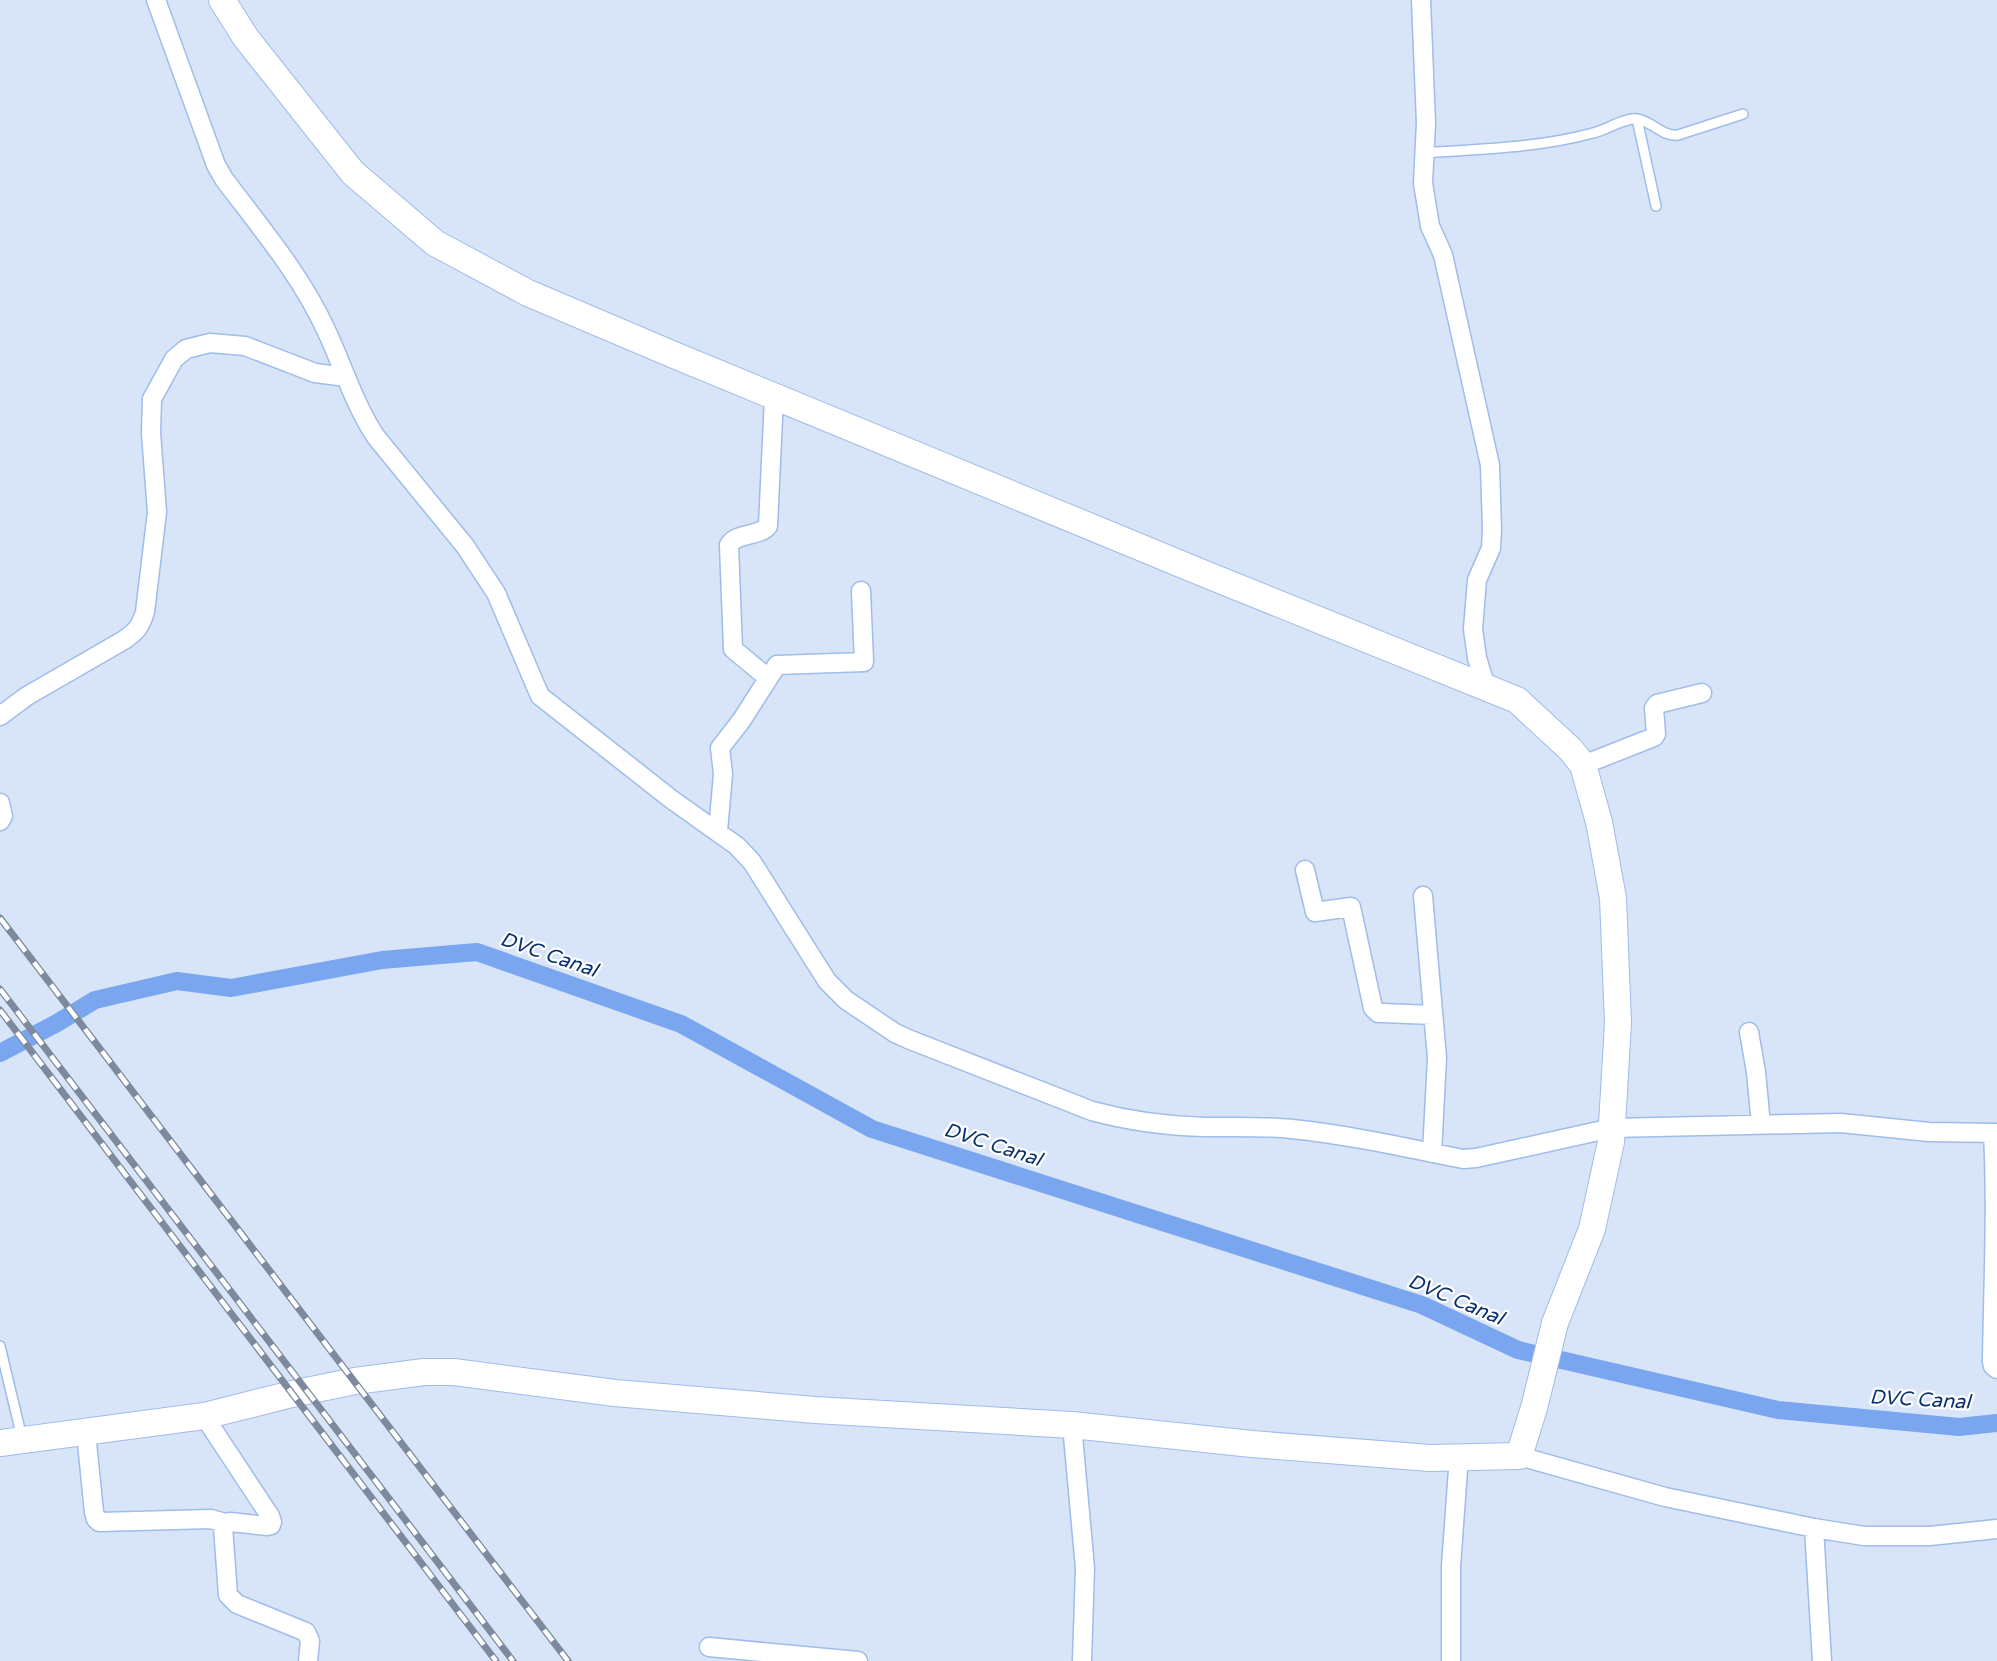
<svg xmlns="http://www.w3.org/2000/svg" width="1997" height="1661" viewBox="0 0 1997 1661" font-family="'Varela Round',sans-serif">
	<rect width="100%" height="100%" fill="#d8e4f7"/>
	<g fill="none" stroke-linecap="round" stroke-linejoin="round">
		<path stroke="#7aa6f0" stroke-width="18" d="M0 1053 57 1023 95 1000 177 981 231 988 382 960 477 952 681 1024 872 1129 1422 1305 1518 1350 1778 1410 1959 1427 1997 1423"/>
		<defs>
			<path id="lane" d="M1637 119 1656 206
				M1425 153C1481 149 1538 148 1593 133 1604 131 1626 117 1637 119 1652 121 1662 137 1678 135L1743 114
				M0 1346 22 1438"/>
			<path id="street" d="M156 0 216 165 224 179C260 227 301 275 326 330 343 366 354 404 376 437L465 546 496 593 540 696 671 799 737 846 752 862 827 981 846 1000 895 1033 908 1039 1092 1111C1129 1121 1166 1126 1205 1127 1234 1127 1263 1126 1292 1129 1350 1135 1407 1148 1463 1159L1476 1158 1612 1128 1841 1123 1929 1132 1997 1133
				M1421 0 1426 123 1423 183 1430 226 1443 255 1490 465 1492 530 1491 548 1477 580 1473 629 1477 658 1486 687
				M768 678 733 649 729 545C737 532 759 537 768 526L774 397
				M0 716 27 696 124 640C137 631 140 627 145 612L157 512 151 433 152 399 174 359 186 349 210 343 245 346 315 373 346 377
				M1583 765 1654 737 1656 734 1654 708 1657 704 1702 693
				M0 803 3 816 0 821
				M718 831 723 774 720 748 741 721 777 665 864 662 861 591
				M1305 870 1315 912 1351 907 1373 1008 1378 1013H1383L1433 1015
				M1423 896 1437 1058 1432 1153
				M1749 1032 1756 1072 1761 1125
				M1993 1133C1997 1209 1993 1286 1992 1362L1993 1366 1997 1369
				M204 1416 270 1516 272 1522 271 1525 267 1526 230 1522 225 1523 223 1527 228 1595 237 1604 306 1632 310 1641 308 1661
				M1072 1425 1085 1568 1082 1661
				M86 1433 94 1512 96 1519 99 1522 211 1519 225 1523
				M1519 1456 1665 1497 1814 1528 1864 1536H1930L1997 1529
				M1814 1528 1822 1661
				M709 1647 858 1661
				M1451 1661V1566L1459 1456"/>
			<path id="secondary" d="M0 1443 204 1416 292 1394 355 1381 424 1372H454L615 1393 815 1410 1072 1425 1252 1444 1430 1458 1519 1456 1534 1408 1555 1323 1592 1229 1611 1142 1618 1023 1613 898 1599 822 1583 765 1570 749 1517 700 1205 574 674 355 528 293 435 243 353 173 246 38 222 0"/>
		</defs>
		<use href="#lane" stroke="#9fbceb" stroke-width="12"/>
		<use href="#street" stroke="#9fbceb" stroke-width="21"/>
		<use href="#secondary" stroke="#9fbceb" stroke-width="28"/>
		<use href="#lane" stroke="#fff" stroke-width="9"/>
		<use href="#street" stroke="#fff" stroke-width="18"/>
		<use href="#secondary" stroke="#fff" stroke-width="26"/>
		<defs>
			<path id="rail" d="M0 918 568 1661
				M0 989 513 1661
				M0 1010 496 1661"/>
		</defs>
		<use href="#rail" stroke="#7d899c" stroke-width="7"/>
		<use href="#rail" stroke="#fff" stroke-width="4.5" stroke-dasharray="14" stroke-linecap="butt"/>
	</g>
	<g text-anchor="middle" stroke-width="4.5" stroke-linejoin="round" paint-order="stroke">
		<g font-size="20" font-style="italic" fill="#093070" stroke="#fff">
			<text transform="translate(549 954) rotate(19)" y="7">DVC Canal</text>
			<text transform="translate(993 1144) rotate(18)" y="7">DVC Canal</text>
			<text transform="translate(1456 1299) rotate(23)" y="7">DVC Canal</text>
			<text transform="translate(1920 1399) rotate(3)" y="7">DVC Canal</text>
		</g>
	</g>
</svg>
